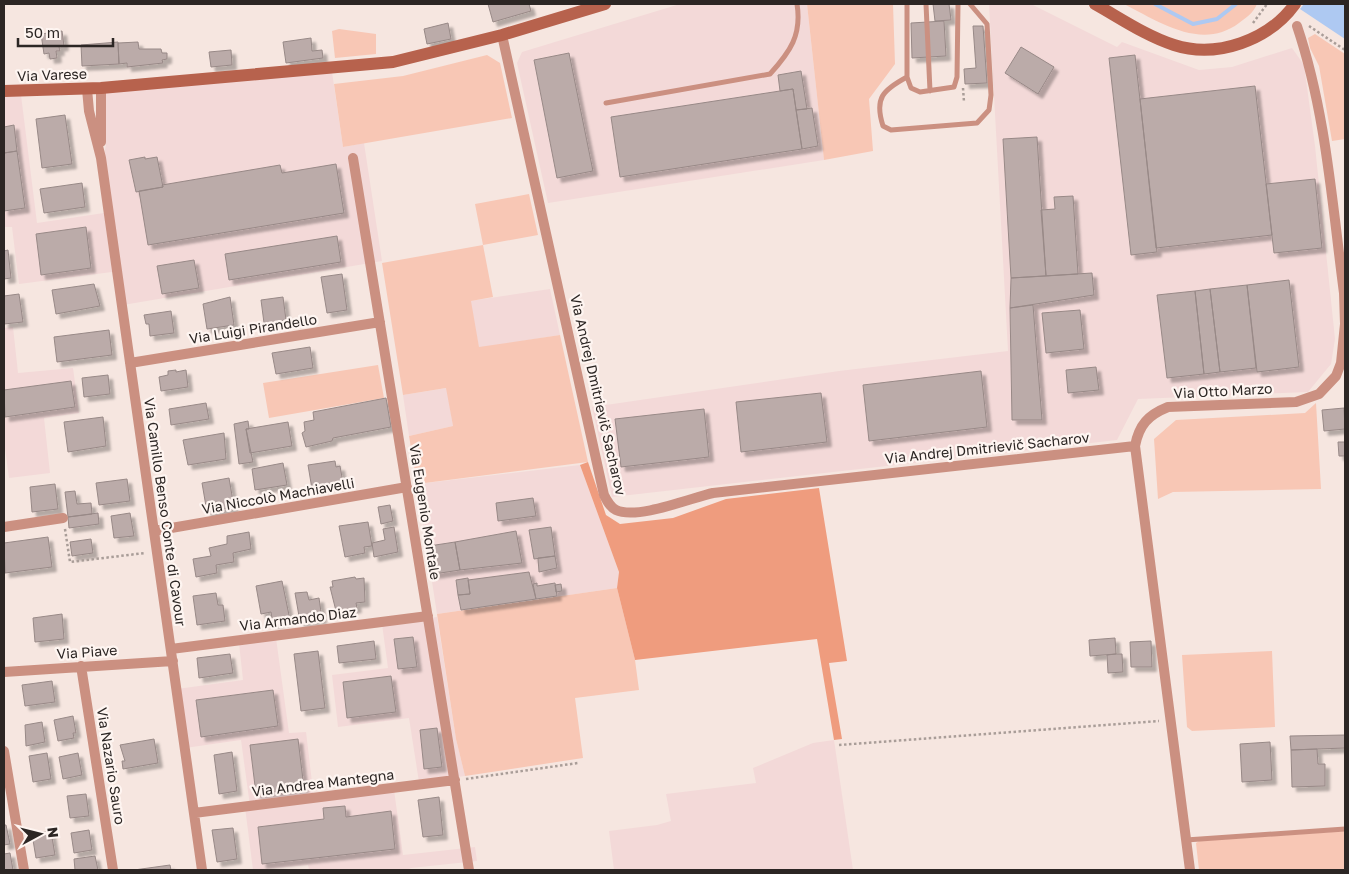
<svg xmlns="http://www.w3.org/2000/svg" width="1349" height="874" viewBox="0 0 1349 874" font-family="'Golos Text',sans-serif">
	<defs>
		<filter id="shadow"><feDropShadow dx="4.5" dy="4.5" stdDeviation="1" flood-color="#0004"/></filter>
	</defs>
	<rect width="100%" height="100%" fill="#f6e6e0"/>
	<path fill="#f3d9d8" d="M680 4H807L824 160 548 203 517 63 522 52Z
		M989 4H1031L1117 47 1122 42 1199 70 1232 67 1292 48 1304 65 1315 146 1335 339 1331 364 1308 392 1138 399 1117 440 612 497 592 407 839 371 1008 351Z
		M332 72 343 147 364 143 382 261 123 305 103 160 106 145 102 92Z
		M21 95 37 223 104 213 112 272 19 284 12 227H4V96Z
		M550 289 560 335 479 348 470 301Z
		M13 327 18 373 73 368 79 413 44 418 50 473 9 478 4 441V328Z
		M447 388 453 426 409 436 403 395Z
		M580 465 619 572 617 588 437 614 417 484Z
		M437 617 456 739 465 776 419 782 409 718 338 727 332 675 388 668 382 624Z
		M276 638 289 733 306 732 314 799 394 790 403 855 475 847 477 861 411 868 407 870H309L308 865 253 870 245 807 250 806 241 740 185 748 177 689 243 680 239 643Z
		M834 740 853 870H614L609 831 657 825 671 821 666 794 756 783 753 768 813 743Z"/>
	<path fill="#f8c7b5" d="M807 4H893L895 64 869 99 873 151 824 160Z
		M1124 4H1257C1253 13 1247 17 1239 23 1202 51 1159 22 1124 4Z
		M339 29 376 34V54L335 58 332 31Z
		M1315 34 1345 54V139L1332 141 1319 66 1310 48 1308 38Z
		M487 55 500 63 512 118 343 147 334 84 403 76Z
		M529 194 538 235 483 245 493 297 471 301 479 347 560 335 588 462 417 484 409 436 453 426 446 388 403 395 382 263 483 245 475 204Z
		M378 365 384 398 269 418 263 383Z
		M1316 403 1321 489 1173 492 1158 499 1154 439 1176 420 1305 413Z
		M617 588 635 660 639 690 575 698 583 758 465 776 456 739 437 614Z
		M1272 651 1275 727 1192 731 1187 727 1182 655Z
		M1345 831V870H1199L1196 843 1199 841Z"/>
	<path fill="#ef9c7e" d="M588 462 606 515 620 524 673 518 726 499 819 488 847 661 829 663 842 739 834 740 817 639 635 660 617 588 619 572 580 465Z"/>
	<path fill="#aec9f2" d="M1304 4H1345V39L1300 9Z"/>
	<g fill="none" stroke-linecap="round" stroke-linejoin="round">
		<path stroke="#aec9f2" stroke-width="4" d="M1155 4 1193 24 1217 19 1236 4"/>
	</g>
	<path fill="#bbaba9" stroke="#988987" filter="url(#shadow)" d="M488 4H529L531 11 493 22Z
		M933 4H949L951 20 935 21Z
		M944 21 946 56 912 58 911 23Z
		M448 23 451 39 427 44 424 29Z
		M973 26H983L987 83 965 84 964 69 976 68Z
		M62 31 64 46 59 47 60 51H56L57 58 50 59 49 53 44 54 41 34Z
		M311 38 312 51 322 50 323 58 286 63 283 42Z
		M118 42 119 64 82 66 81 45Z
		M138 42 139 49H161L162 53H167V59L162 60 163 63 127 67V63L119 64 118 43Z
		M1021 47 1054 67 1038 94 1005 73Z
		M231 50 232 65 211 67 209 52Z
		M569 53 593 171 557 178 534 60Z
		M1135 55 1157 252 1131 255 1109 58Z
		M801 71 807 109 796 110 793 89 780 91 778 75Z
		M1255 86 1272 235 1156 248 1140 99Z
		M793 89 802 149 620 177 611 117Z
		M812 108 818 146 802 149 796 110Z
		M65 115 72 164 42 168 36 119Z
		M14 125 17 151 4 153V127Z
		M1037 137 1046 276 1011 278 1003 139Z
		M17 151 25 208 4 211V153Z
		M145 157V159L157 157 163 187 136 192 129 160Z
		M336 164 344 213 148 245 139 191 163 187 162 185 280 165 282 173Z
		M1315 179 1322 248 1274 253 1266 184Z
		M82 183 85 207 44 213 40 189Z
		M1073 196 1078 274 1046 276 1041 210 1055 209 1054 197Z
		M86 227 91 268 41 275 36 234Z
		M337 236 341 262 229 280 225 254Z
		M8 250 11 278 4 279V251Z
		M194 260 199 288 162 294 157 266Z
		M1092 273 1094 295 1010 308 1011 278Z
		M342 274 347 310 327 313 321 277Z
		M1289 280 1299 367 1257 372 1247 285Z
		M94 284 100 306 56 314 52 290Z
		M1247 285 1256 368 1220 372 1210 289Z
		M1210 289 1220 372 1204 374 1195 291Z
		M1195 291 1204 374 1167 378 1157 295Z
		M19 294 23 322 4 324V296Z
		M230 297 234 325 207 329 203 304Z
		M283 297 286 320 264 323 261 300Z
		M1033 305 1042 420H1012L1010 308Z
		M1080 310 1084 349 1046 353 1042 313Z
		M171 311 174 333 150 336 149 324H146L144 315Z
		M109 330 112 355 57 362 54 337Z
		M310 347 313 368 276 374 272 353Z
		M1096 367 1099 390 1068 393 1066 370Z
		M176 370V372L186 370 188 387 161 391 159 377 168 375V371Z
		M981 371 987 427 869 441 863 385Z
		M108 375 110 394 84 397 82 378Z
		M71 381 75 407 5 417 4 390Z
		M821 393 827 442 741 452 736 402Z
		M386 398 391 427 333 438 332 441 306 447 302 433 305 431 304 422 314 420 313 412Z
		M206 403 209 419 171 425 169 409Z
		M1344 408 1345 429 1324 431 1322 410Z
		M704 409 709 457 621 467 615 419Z
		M103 417 106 446 68 452 64 422Z
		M248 421 249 429H246L253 462 239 464 234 424Z
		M288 422 292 446 250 453 246 429Z
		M224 433 226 459 188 465 183 440Z
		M1338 442H1345V456H1339Z
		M335 461 336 467 340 466 343 483 312 489 308 465Z
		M283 463 287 485 255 490 252 469Z
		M229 478 234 507 207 512 202 483Z
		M127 479 130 501 99 505 96 483Z
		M55 484 58 509 32 512 30 487Z
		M75 491 77 504 91 503 92 514 68 517 65 492Z
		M533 498 536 516 498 521 496 503Z
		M390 505 393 521 381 524 378 507Z
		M98 513 99 524 69 528 68 517Z
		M130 513 134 536 114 538 111 516Z
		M368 522 372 546 364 547 365 553 345 557 339 526Z
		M394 527 398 552 374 557 372 543 385 540 383 529Z
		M551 527 555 556 534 559 529 530Z
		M516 531 522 563 460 570 455 542Z
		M249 532 251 549 233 553 234 562 216 565 217 573 196 577 193 559 211 556 209 548 227 544V536Z
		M48 537 52 567 5 573 4 543Z
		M91 539 93 553 72 556 70 542Z
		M455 542 460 570 434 574 429 546Z
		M555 556 557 568 539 572 538 558Z
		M529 572 536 599 461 610 458 595 470 594 468 580Z
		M355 577 356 579 364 578 365 602 356 603 357 608 336 611 330 587H333L332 581Z
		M468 578 470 594 458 595 456 580Z
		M282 581 290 620 273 624 271 612 261 614 256 586Z
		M537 583V586L555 583 557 596 536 599 533 584Z
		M561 584 562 591 556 592 555 585Z
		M307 592 309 600 319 598 322 619 300 622 295 593Z
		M216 593 218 605H223L225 621 197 625 193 596Z
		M62 614 64 639 35 642 33 618Z
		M413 637 417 667 398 669 394 639Z
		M1115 638 1116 654 1090 656 1089 640Z
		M374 641 376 659 339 663 337 646Z
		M1151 641 1152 667H1131L1130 642Z
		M318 651 325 708 301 711 294 654Z
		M230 654 233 673 199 678 197 658Z
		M1116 654H1122L1123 672 1108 673 1107 655Z
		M391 676 396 712 347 718 343 682Z
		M52 681 55 702 25 706 22 685Z
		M273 690 278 726 201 737 196 700Z
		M73 716 76 733H73L74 738 58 741 54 720Z
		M42 722 45 742 26 746 25 725Z
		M437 728 442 767 424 769 420 730Z
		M1345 735V748L1291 750 1290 736Z
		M154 739 158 763 123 769 122 761H125L120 745Z
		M298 739 304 788 256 794 250 745Z
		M1270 742 1272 780 1242 782 1240 744Z
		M1317 749 1318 764H1325V786L1292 787 1291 750Z
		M232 752 237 791 219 794 214 755Z
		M47 753 51 779 33 782 29 756Z
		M78 753 82 775 63 779 59 757Z
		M86 794 89 816 70 818 67 796Z
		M439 797 443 835 423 837 418 800Z
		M345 806 346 817 391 811 395 849 262 864 258 827 324 819 323 808Z
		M4 825H6L10 844 4 845Z
		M233 828 237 859 217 862 212 830Z
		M89 830 92 850 74 853 71 833Z
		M51 831 55 855 36 858 32 834Z
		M10 853 13 870H4V854Z
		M95 856 98 870H75L74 859Z
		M170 865 171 870H134Z"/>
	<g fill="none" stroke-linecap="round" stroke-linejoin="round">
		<path stroke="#a99d98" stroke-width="2.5" stroke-dasharray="2.5 2.5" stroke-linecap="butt" d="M1253 23 1267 4
			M1309 26 1345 50
			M963 88 964 102
			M65 529 70 562 145 553
			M839 745 1159 721
			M466 779 578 763"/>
		<path stroke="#cb9081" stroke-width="5" d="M907 4V77L911 88 920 92 954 87 957 77 958 4
			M926 4 930 91
			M907 77C883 90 874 98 883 126L891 130 977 123 989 110 991 95 987 24 970 4
			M606 103 770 74C790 52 802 35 797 4
			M1186 840 1345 829"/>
		<path stroke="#cb9081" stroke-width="10" d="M502 35 604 495C607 501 610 507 616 510 637 520 691 498 713 493L1135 446
			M101 88V142
			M87 89 89 111 101 158 202 870
			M353 158 469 870
			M130 363 380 322
			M4 527 63 518
			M154 531 407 487
			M171 649 428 616
			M81 666 113 870
			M4 672 173 661
			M4 751 24 870
			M194 813 455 780
			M1190 870 1135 446C1139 425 1148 415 1168 407L1296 402 1319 394 1336 376 1341 363 1345 324 1344 293C1332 203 1326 112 1297 26"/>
		<path stroke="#b7624d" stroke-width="12" d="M1095 4C1120 18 1146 36 1174 45 1217 59 1269 40 1295 4
			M4 91 101 88 393 62 502 35 605 4"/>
	</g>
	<g text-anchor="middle" stroke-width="4.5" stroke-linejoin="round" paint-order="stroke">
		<g font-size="14" fill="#2c2624" stroke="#fef5f1">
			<text transform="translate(52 75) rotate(-2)" y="5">Via Varese</text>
			<text transform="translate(253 329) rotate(-9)" y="5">Via Luigi Pirandello</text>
			<text transform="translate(1223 391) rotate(-3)" y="5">Via Otto Marzo</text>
			<text transform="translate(598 395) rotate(77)" y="5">Via Andrej Dmitrievič Sacharov</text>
			<text transform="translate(987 448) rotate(-6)" y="5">Via Andrej Dmitrievič Sacharov</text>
			<text transform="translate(278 496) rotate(-10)" y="5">Via Niccolò Machiavelli</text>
			<text transform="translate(165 512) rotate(82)" y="5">Via Camillo Benso Conte di Cavour</text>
			<text transform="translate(425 512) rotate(81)" y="5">Via Eugenio Montale</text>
			<text transform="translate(298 619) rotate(-7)" y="5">Via Armando Diaz</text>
			<text transform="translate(87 652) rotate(-4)" y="5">Via Piave</text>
			<text transform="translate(111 766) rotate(81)" y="5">Via Nazario Sauro</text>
			<text transform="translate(323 783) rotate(-7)" y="5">Via Andrea Mantegna</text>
		</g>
	</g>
	<rect width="1349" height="874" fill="none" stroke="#2c2624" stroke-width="10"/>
	<g transform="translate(40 834) rotate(83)" stroke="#fef5f1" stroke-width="4" paint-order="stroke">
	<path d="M0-4L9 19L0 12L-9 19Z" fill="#2c2624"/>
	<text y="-8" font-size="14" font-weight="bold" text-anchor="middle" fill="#2c2624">N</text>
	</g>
	<path d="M18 38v8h95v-8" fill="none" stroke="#2c2624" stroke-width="2.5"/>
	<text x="25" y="38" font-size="15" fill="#2c2624" stroke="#fef5f1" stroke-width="4" paint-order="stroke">50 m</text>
</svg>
